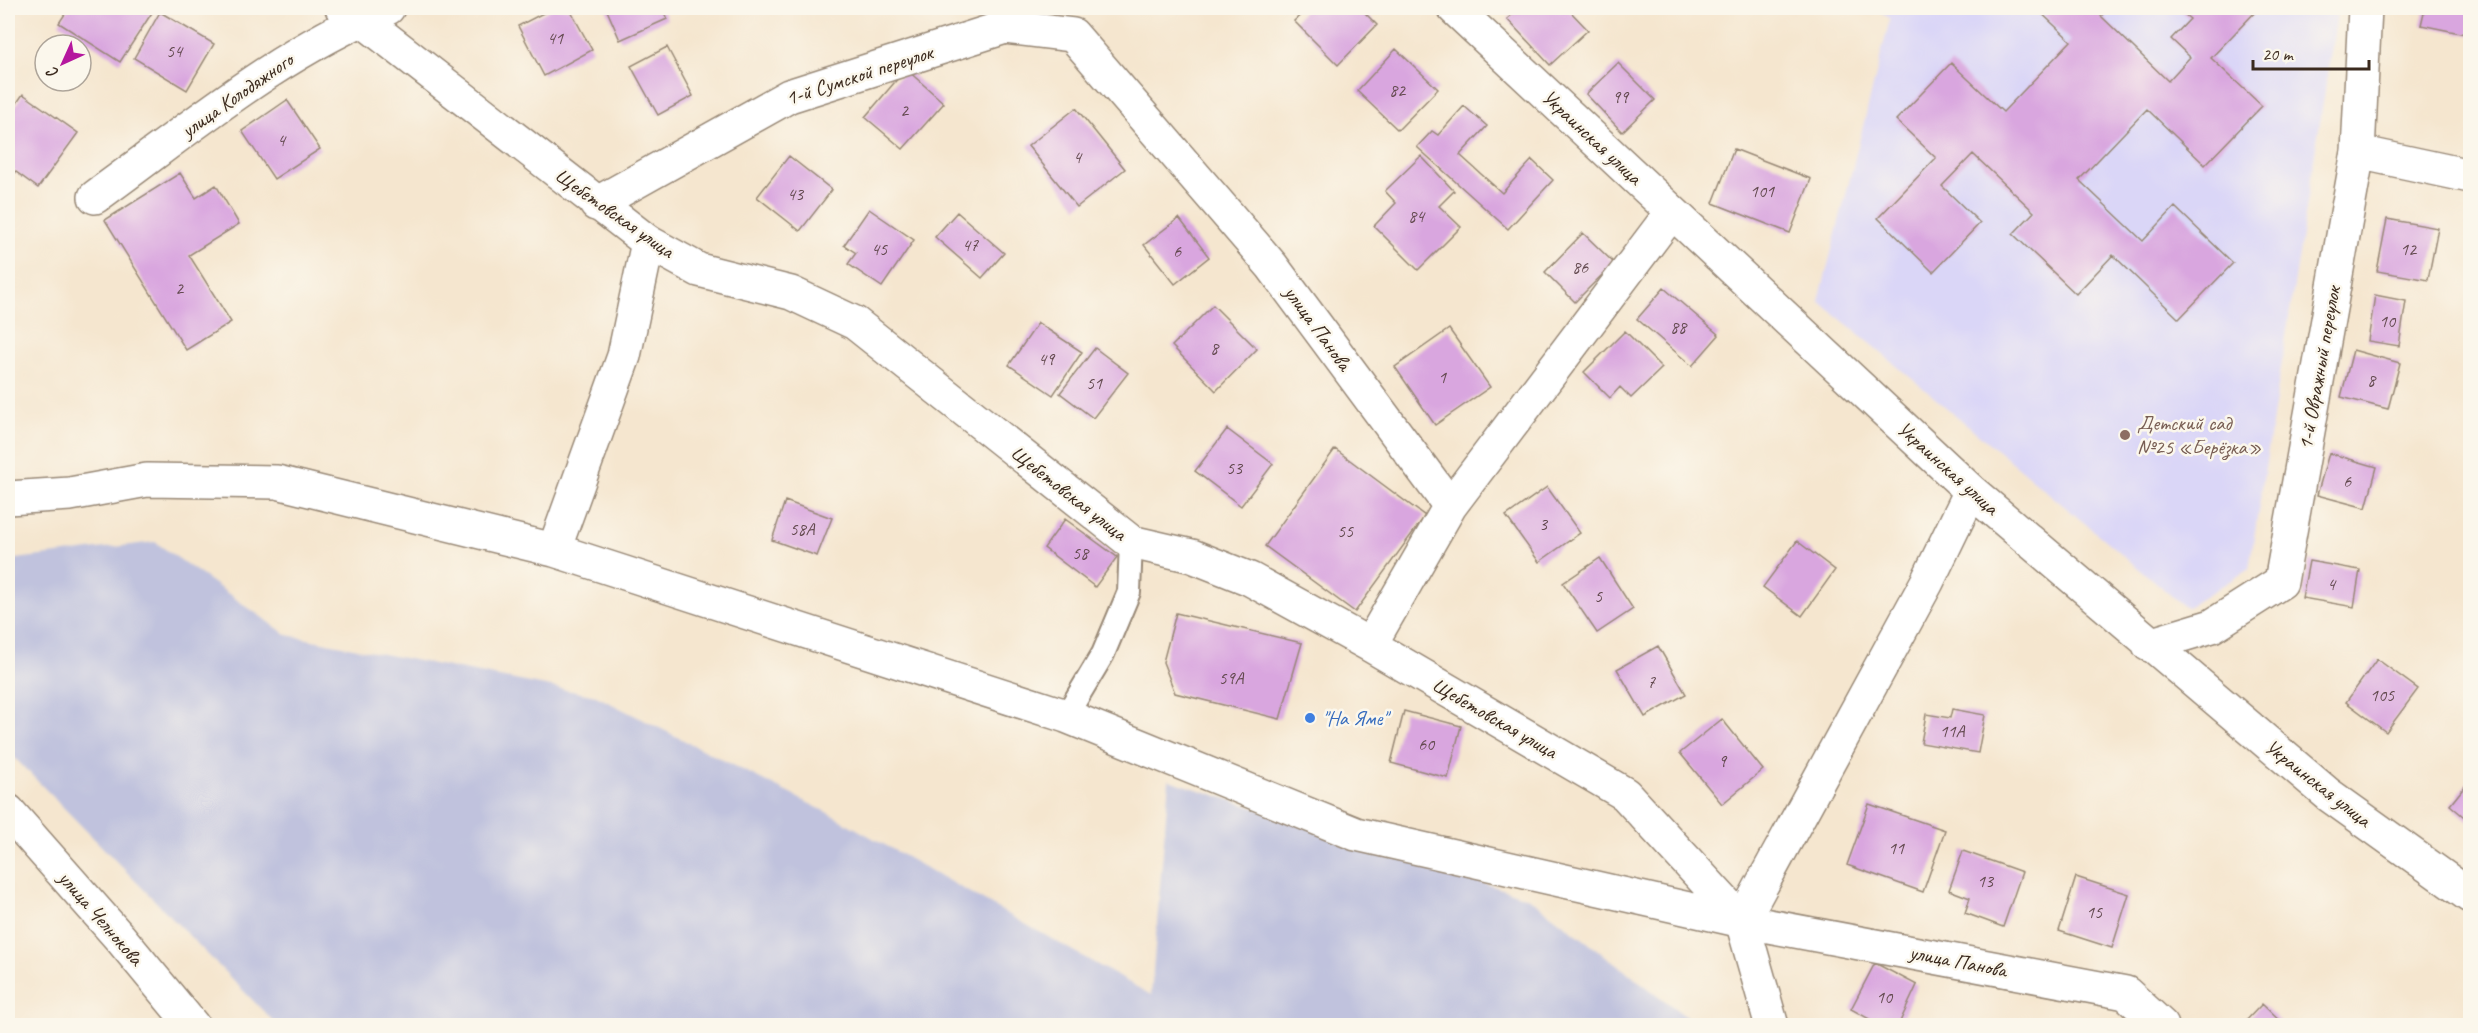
<svg xmlns="http://www.w3.org/2000/svg" width="2478" height="1033" viewBox="0 0 2478 1033" font-family="Caveat,sans-serif">
	<rect width="100%" height="100%" fill="#fbf7ec"/>
	<filter id="ink" filterUnits="userSpaceOnUse"><feTurbulence type="fractalNoise" baseFrequency=".0167" numOctaves="2"/><feDisplacementMap in="SourceGraphic" scale="12" xChannelSelector="R" yChannelSelector="G"/><feConvolveMatrix kernelMatrix="1 2 1 2 8 2 1 2 1" color-interpolation-filters="sRGB"/></filter>
	<filter id="wash" filterUnits="userSpaceOnUse"><feTurbulence type="fractalNoise" baseFrequency=".008" numOctaves="4" result="noise"/><feDisplacementMap in="SourceGraphic" scale="24" xChannelSelector="R" yChannelSelector="G"/><feGaussianBlur stdDeviation="1.35" result="paint"/><feColorMatrix in="noise" values="0 0 0 0 0 0 0 0 0 0 0 0 0 0 0 0 0 1.4 0 .05"/><feComposite in="paint" operator="in"/></filter>
	<g filter="url(#wash)">
		<rect width="100%" height="100%" fill="#f5e6cf"/>
		<path fill="#dad6f7" d="M1876 8H2338L2249 569 2186 608 1819 301 1890 19Z"/>
		<path fill="#c0c2dd" d="M155 542 287 635 596 696 830 814 1151 995 1169 780 1529 898 1697 1025H277L8 751V560Z"/>
		<g id="blocks">
			<path fill="#d9a6df" d="M69 8H155L120 62 59 23Z
				M553 8H569L592 50 544 76 518 26Z
				M606 8H662L667 19 620 40Z
				M1308 8H1360L1377 25 1338 65 1294 21Z
				M1520 8H1567L1588 30 1550 65 1507 19Z
				M2036 8H2110L2101 16 2168 81 2190 57 2171 39 2190 19 2177 8H2259L2211 58 2262 106 2205 165 2147 109 2079 180 2143 241 2175 207 2233 263 2179 319 2113 255 2076 294 2013 234 2034 212 1973 154 1942 186 1980 223 1933 272 1878 218 1936 158 1896 120 1951 63 2003 112 2071 41Z
				M2425 8H2470V35L2421 25Z
				M160 12 214 44 187 90 134 58Z
				M667 47 693 96 658 115 631 66Z
				M1396 49 1438 89 1398 130 1357 91Z
				M1618 63 1655 100 1622 132 1586 94Z
				M906 69 944 103 903 149 865 117Z
				M23 94 78 133 38 188 8 166V116Z
				M287 100 320 149 274 179 242 131Z
				M1464 106 1487 126 1460 155 1502 193 1532 160 1553 180 1508 229 1417 147 1432 131 1438 135Z
				M1076 108 1125 169 1077 207 1028 146Z
				M1734 149 1811 179 1790 233 1713 203Z
				M789 156 832 190 800 231 757 197Z
				M1421 156 1454 191 1439 206 1461 227 1418 270 1374 226 1396 203 1385 191Z
				M180 173 196 198 216 185 239 224 189 255 231 322 186 350 105 220Z
				M869 209 914 240 882 287 848 264 856 253 844 245Z
				M8 211 13 218 8 223Z
				M957 212 1004 253 982 278 935 237Z
				M1179 218 1209 257 1175 284 1144 245Z
				M2387 219 2438 228 2428 280 2377 271Z
				M1583 233 1614 263 1575 302 1545 272Z
				M1664 288 1719 335 1692 366 1637 319Z
				M2375 295 2406 301 2399 346 2368 341Z
				M1213 305 1257 349 1216 391 1172 346Z
				M1038 323 1082 352 1053 395 1009 365Z
				M1449 329 1490 387 1435 425 1395 367Z
				M1625 331 1662 368 1631 398 1620 387 1610 398 1584 372Z
				M1095 348 1128 373 1093 418 1060 393Z
				M2353 350 2400 363 2388 409 2341 397Z
				M1227 429 1273 464 1241 506 1195 471Z
				M1335 449 1425 516 1355 612 1265 546Z
				M2329 453 2377 467 2366 508 2317 495Z
				M1547 487 1580 533 1539 562 1506 516Z
				M785 501 832 518 817 556 772 540Z
				M1065 519 1117 557 1095 587 1044 548Z
				M1797 541 1835 570 1802 616 1763 587Z
				M1600 558 1633 609 1597 633 1563 583Z
				M2309 561 2360 570 2354 607 2302 598Z
				M1176 613 1302 643 1280 719 1175 693 1163 662Z
				M1658 646 1686 694 1645 717 1617 669Z
				M2377 659 2418 689 2386 732 2346 702Z
				M1952 709 1985 715 1978 753 1921 743 1926 714 1950 718Z
				M1404 711 1461 726 1448 778 1391 763Z
				M1722 719 1763 770 1722 804 1680 753Z
				M2470 780V822L2450 805Z
				M1869 804 1945 830 1923 892 1847 865Z
				M1963 851 2022 872 2003 927 1965 913 1970 898 1949 890Z
				M2076 877 2129 894 2112 948 2059 931Z
				M1875 963 1917 985 1898 1026H1882L1851 1009Z
				M2262 1004 2285 1026H2241Z"/>
		</g>
	</g>
	<g filter="url(#ink)">
		<use href="#blocks" fill-opacity="0" stroke="#988876" stroke-width="1.5"/>
		<g fill="none" stroke-linecap="round" stroke-linejoin="round">
			<defs>
				<path id="lane" d="M1066 716 1103 654 1129 592 1131 542"/>
				<path id="street" d="M1454 8 1971 491 2329 795 2470 896
					M2358 152 2470 176
					M95 197C189 129 280 52 388 8
					M596 204 789 96 1005 27 1073 35 1272 266 1450 506 1370 645
					M648 242 699 270 791 293 855 323 1131 542 1192 556 1250 579 1370 645 1625 794 1742 921 1772 1026
					M1450 506 1672 212
					M2149 645 2212 626 2281 582 2358 152 2365 8
					M1742 921 1927 582 1971 491"/>
				<path id="secondary" d="M342 8 361 19 648 242 624 356 554 550
					M8 498 70 494 147 480 277 482 554 550 1066 716 1356 834 1742 921 2126 993 2162 1026
					M8 811 121 939 193 1026"/>
			</defs>
			<use href="#lane" stroke="#988876" stroke-width="26"/>
			<use href="#street" stroke="#988876" stroke-width="36"/>
			<use href="#secondary" stroke="#988876" stroke-width="36"/>
			<use href="#lane" stroke="#fff" stroke-width="22"/>
			<use href="#street" stroke="#fff" stroke-width="33"/>
			<use href="#secondary" stroke="#fff" stroke-width="33"/>
		</g>
	</g>
	<circle fill="#8d6e63" stroke="#fbf7ec" stroke-width="2" cx="2125" cy="435" r="6"/>
	<circle fill="#3f7fe0" stroke="#fbf7ec" stroke-width="2" cx="1310" cy="718" r="6"/>
	<g text-anchor="middle" stroke-width="5" stroke-linejoin="round" paint-order="stroke">
		<g font-size="18" fill="#62494e">
			<text x="555" y="44">41</text>
			<text x="174" y="57">54</text>
			<text x="1397" y="96">82</text>
			<text x="1620" y="103">99</text>
			<text x="904" y="116">2</text>
			<text x="281" y="146">4</text>
			<text x="1077" y="163">4</text>
			<text x="1762" y="197">101</text>
			<text x="795" y="200">43</text>
			<text x="1416" y="222">84</text>
			<text x="970" y="251">47</text>
			<text x="879" y="255">45</text>
			<text x="2408" y="255">12</text>
			<text x="1177" y="257">6</text>
			<text x="1580" y="273">86</text>
			<text x="179" y="294">2</text>
			<text x="2387" y="327">10</text>
			<text x="1678" y="333">88</text>
			<text x="1214" y="354">8</text>
			<text x="1046" y="365">49</text>
			<text x="1442" y="383">1</text>
			<text x="2371" y="386">8</text>
			<text x="1094" y="389">51</text>
			<text x="1234" y="474">53</text>
			<text x="2347" y="487">6</text>
			<text x="1543" y="530">3</text>
			<text x="802" y="535">58А</text>
			<text x="1345" y="537">55</text>
			<text x="1080" y="559">58</text>
			<text x="2331" y="590">4</text>
			<text x="1598" y="602">5</text>
			<text x="1231" y="684">59А</text>
			<text x="1651" y="688">7</text>
			<text x="2382" y="701">105</text>
			<text x="1952" y="737">11А</text>
			<text x="1426" y="750">60</text>
			<text x="1722" y="767">9</text>
			<text x="1896" y="854">11</text>
			<text x="1985" y="887">13</text>
			<text x="2094" y="918">15</text>
			<text x="1884" y="1003">10</text>
		</g>
		<g font-size="21" fill="#3b2a1e" stroke="#fbf7ec">
			<text transform="translate(859 75) rotate(-18)" y="7">1-й Сумской переулок</text>
			<text transform="translate(237 95) rotate(-35)" y="7">улица Колодяжного</text>
			<text transform="translate(1592 137) rotate(43)" y="7">Украинская улица</text>
			<text transform="translate(615 213) rotate(35)" y="7">Щебетовская улица</text>
			<text transform="translate(1318 328) rotate(54)" y="7">улица Панова</text>
			<text transform="translate(2319 368) rotate(-80)" y="7">1-й Овражный переулок</text>
			<text transform="translate(1948 468) rotate(42)" y="7">Украинская улица</text>
			<text transform="translate(1069 493) rotate(38)" y="7">Щебетовская улица</text>
			<text transform="translate(1495 718) rotate(30)" y="7">Щебетовская улица</text>
			<text transform="translate(2318 783) rotate(38)" y="7">Украинская улица</text>
			<text transform="translate(101 918) rotate(49)" y="7">улица Челнокова</text>
			<text transform="translate(1958 961) rotate(11)" y="7">улица Панова</text>
		</g>
		<g font-size="21" fill="#785e54" stroke="#fbf7ec" text-anchor="start">
			<text x="2137" y="430">Детский сад<tspan x="2137" dy="24">№25 «Берёзка»</tspan></text>
		</g>
		<g font-size="21" fill="#366cbe" stroke="#fbf7ec" text-anchor="start">
			<text x="1322" y="725">"На Яме"</text>
		</g>
	</g>
	<rect width="2478" height="1033" fill="none" stroke="#fbf7ec" stroke-width="30"/>
	<g transform="translate(63 63) rotate(225)"><circle r="28" fill="#fbf7ec" stroke="#aea59a" stroke-width="1.5"/>
	<path d="M0-4.5L10 22L0 15L-10 22Z" fill="#b5179e"/>
	<text y="-9" font-size="16" font-weight="bold" text-anchor="middle" fill="#3b2a1e">С</text>
	</g>
	<path d="M2253 60v9h116v-9" fill="none" stroke="#3b2a1e" stroke-width="3"/>
	<text x="2262" y="60" font-size="18" fill="#3b2a1e" stroke="#fbf7ec" stroke-width="4.5" paint-order="stroke">20 m</text>
</svg>
